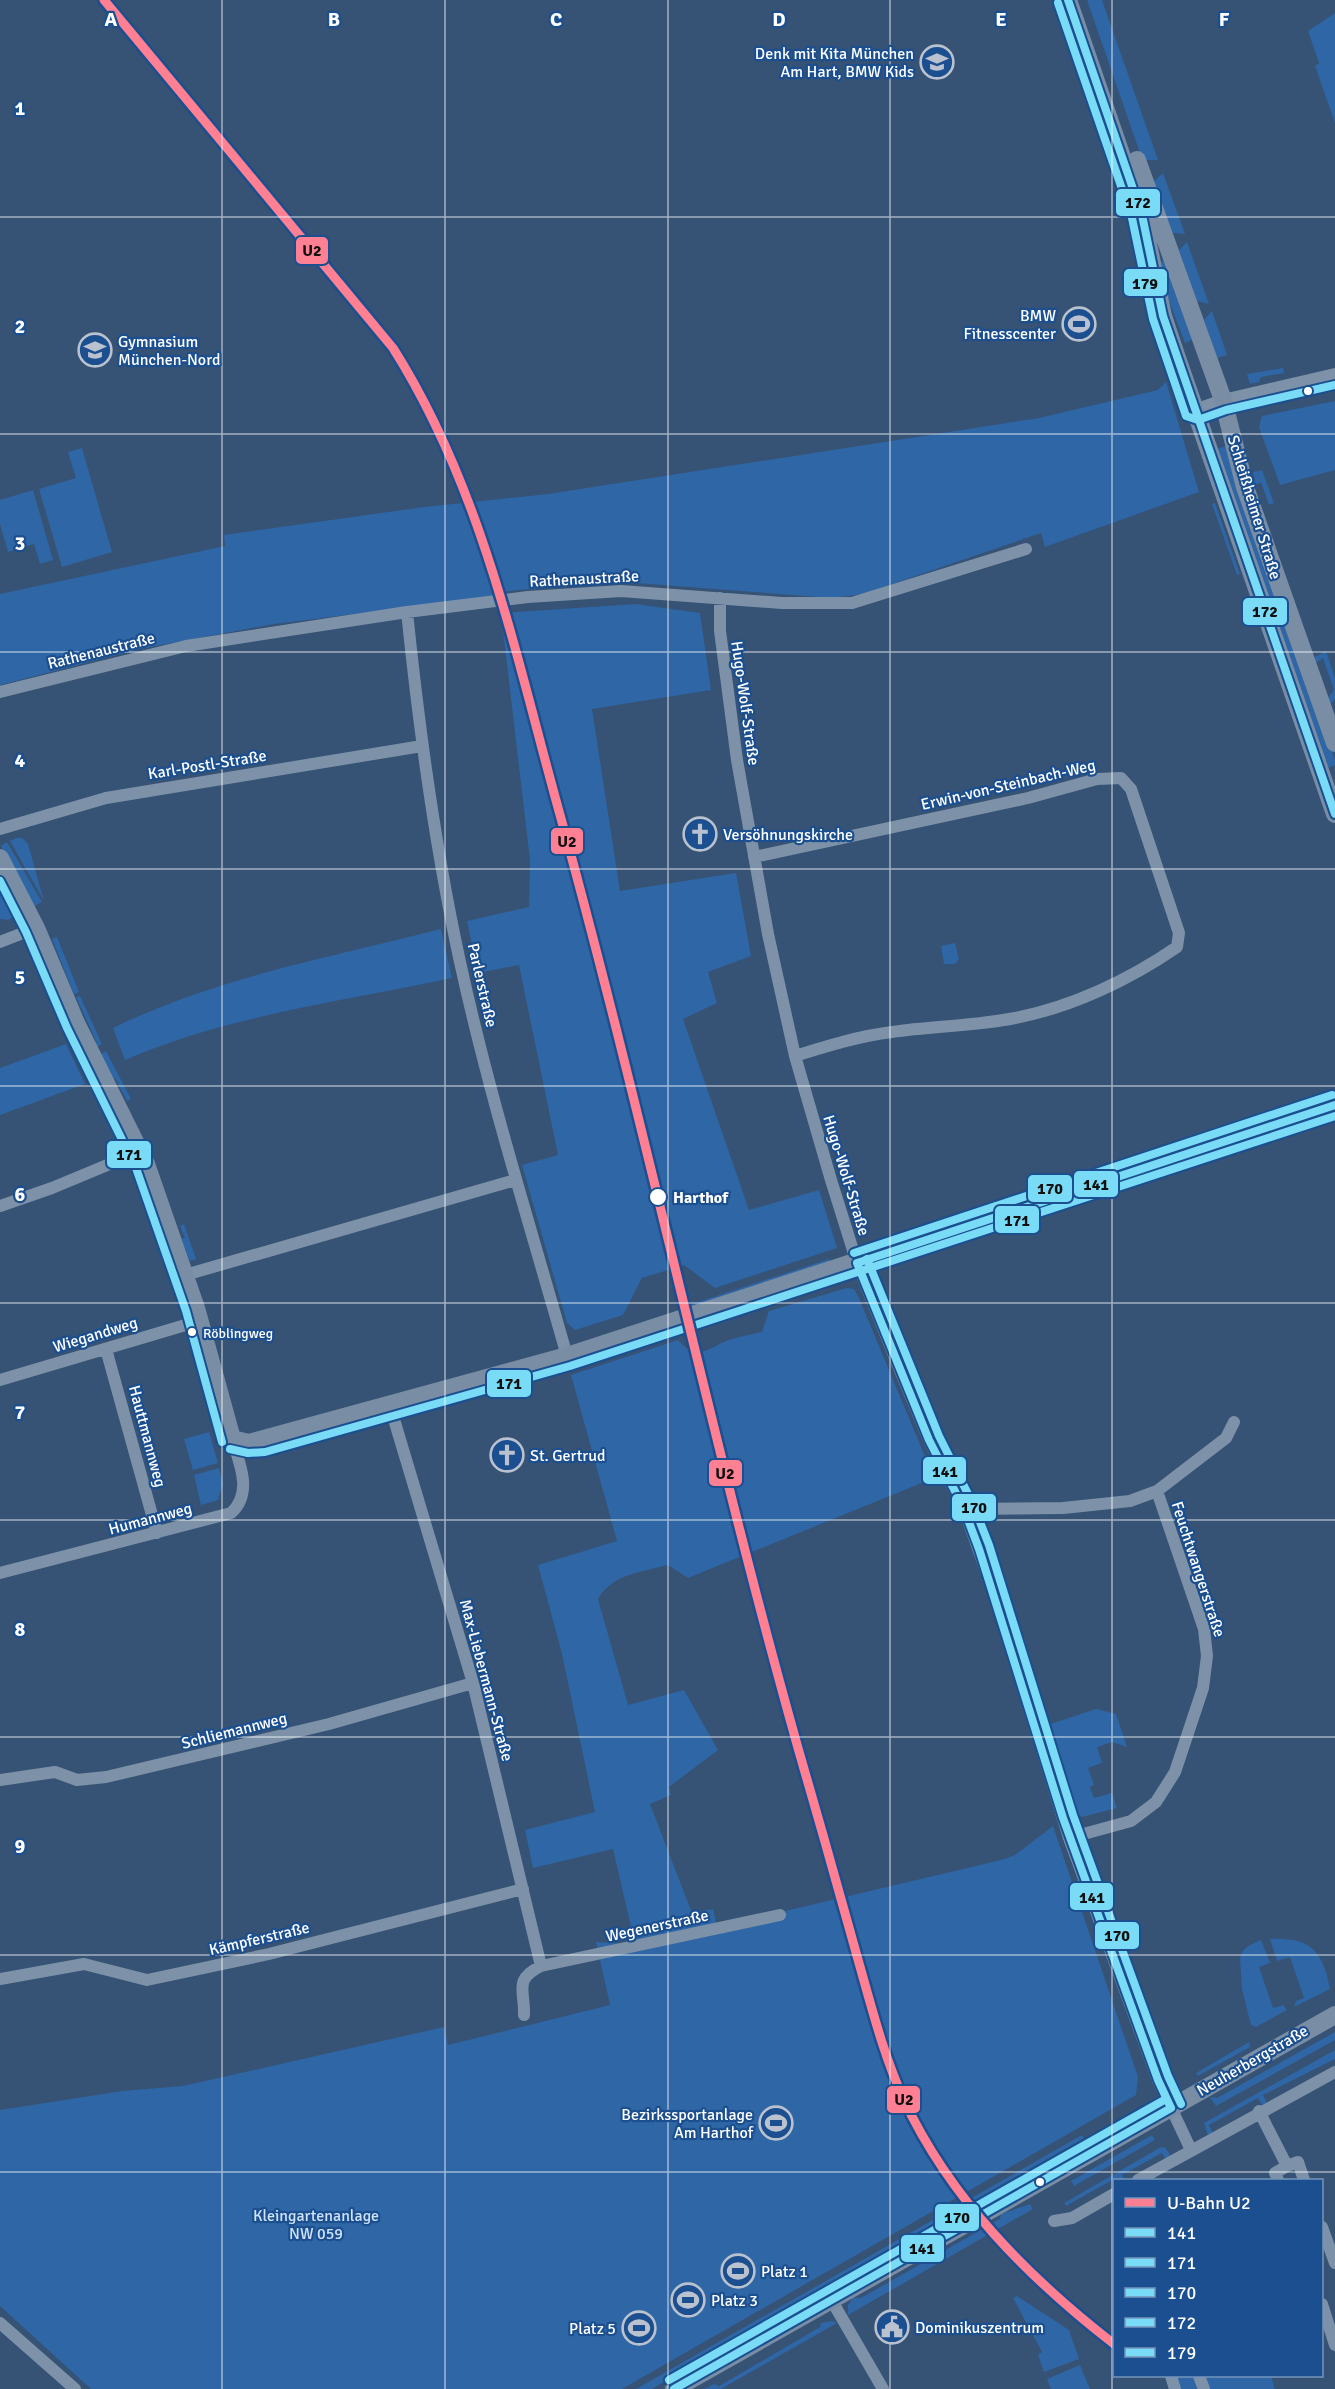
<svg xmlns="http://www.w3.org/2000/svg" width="1335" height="2389" viewBox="0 0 1335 2389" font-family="Signika,sans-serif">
	<rect width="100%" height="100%" fill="#365274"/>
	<path fill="#2f66a5" d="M1087 0H1102L1158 160H1145L1141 156Z
		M1335 13V123L1315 66 1319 63 1308 31Z
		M1163 173 1185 234 1173 233 1153 182Z
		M1187 242 1209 304 1197 301 1179 250Z
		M1164 259 1196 338 1185 343 1166 293 1160 264Z
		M1212 311 1227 355 1217 358 1204 320Z
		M1283 368 1284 373 1261 377 1259 382 1250 384 1247 374Z
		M1166 382 1199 492 1045 547 1041 533 863 594 832 598 636 583 586 584 498 592V596L274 624 140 649 0 685V594L225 546 224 535 424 507 548 494 1039 418 1158 390Z
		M1335 401V470L1280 485 1259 427 1262 416Z
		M1227 446 1232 466 1335 760V765L1328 768 1216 449Z
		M82 448 112 552 62 567 39 489 76 478 68 452Z
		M1262 470 1274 503 1269 505 1261 482 1252 487 1251 481 1255 480 1253 472Z
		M33 490 53 560 40 564 34 544 8 552 0 524V500Z
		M1215 503 1240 574 1237 575 1212 504Z
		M636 604 700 613 711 690 592 709 620 891 736 873 751 956 708 972 717 1003 683 1019 749 1210 819 1190 837 1248 715 1288 684 1265 642 1278 623 1315 575 1330 567 1323 522 1165 558 1155 519 965 478 973 467 921 529 907 530 860 501 613Z
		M1326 651 1335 678V699L1329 705 1327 699 1334 690 1323 658 1314 664 1313 658Z
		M16 838H22L28 844 44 901 10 841Z
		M7 842 42 902 32 907 1 846Z
		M0 887 15 916 8 920 0 919Z
		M441 929 452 978C345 1001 225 1016 125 1060L113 1028C215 978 331 957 441 929Z
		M57 937 79 992 74 994 52 939Z
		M955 943 959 959 955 964H944L941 946Z
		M80 996 102 1044 95 1048 94 1045 97 1043 76 997Z
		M66 1044 85 1084 0 1115V1068Z
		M106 1051 131 1099 127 1101 115 1078 111 1080 99 1055Z
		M1004 1221 1005 1225 874 1268 878 1264Z
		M184 1224 196 1259 190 1261 181 1239 185 1238 180 1226Z
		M829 1259 831 1264 684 1312 683 1307Z
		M835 1276 836 1281 765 1304 763 1300Z
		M847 1288 854 1289 859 1298 934 1478 688 1578 668 1565C642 1572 612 1574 598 1599L628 1705 684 1690 718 1750 669 1787 671 1795 650 1804 692 1913 713 1909 717 1927 1001 1860 1015 1855 1053 1826 1138 2077 1136 2095 622 2389H91L0 2306V2110L122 2091 183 2086 444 2027 448 2045 610 2005 596 1942 635 1944 613 1849 533 1868 525 1830 595 1812 562 1654 538 1565 617 1541 571 1375 678 1340C696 1360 704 1351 724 1342 736 1337 749 1335 762 1332L769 1311Z
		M726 1312 728 1317 593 1358V1355Z
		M547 1369 548 1372 430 1408 429 1405Z
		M209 1432 218 1463 193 1470 184 1439Z
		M219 1468 223 1484 218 1500 201 1505 194 1475Z
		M1096 1709 1116 1714 1127 1747 1112 1742 1097 1747 1102 1763 1088 1768 1094 1785 1090 1787 1094 1798 1112 1793 1117 1808 1082 1817 1077 1813 1051 1724Z
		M1270 1939C1310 1937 1323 1950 1330 1989L1294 2007 1296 2001 1304 1998 1290 1957 1277 1961Z
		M1261 1940 1270 1963 1259 1967 1273 2008 1283 2005 1287 2010 1256 2027 1251 2025 1242 1990 1240 1959C1242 1947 1250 1945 1261 1940Z
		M1335 2032V2040L1216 2106 1210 2097 1217 2098Z
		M1249 2042 1250 2047 1198 2076 1196 2073Z
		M1335 2050V2059L1263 2095 1267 2103 1262 2105 1258 2098 1209 2125 1213 2133 1208 2136 1204 2123Z
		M1082 2135 1084 2138 699 2357 695 2364 652 2389H636Z
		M1152 2135 1155 2140 1074 2186 1071 2181Z
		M1161 2147 1166 2148 1171 2157 1166 2160 1162 2153 1122 2175 1125 2180 1116 2178 1066 2206 1064 2203Z
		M1030 2204 1033 2209 848 2315V2305L853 2298H861L984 2228 1000 2219 1001 2214Z
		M1017 2296 1069 2330 1079 2359 1044 2372 1038 2355 1042 2352 1013 2298Z
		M832 2321 837 2323 721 2389H704L714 2384 719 2386 820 2327 821 2323Z
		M1080 2365 1090 2389H1051L1047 2379Z
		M1175 2376H1271L1275 2389H1180Z"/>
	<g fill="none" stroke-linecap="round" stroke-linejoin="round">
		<path stroke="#7d92a8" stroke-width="12" d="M1195 410 1223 400 1335 374
			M720 598V631L737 760 768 934 795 1056 831 1180 857 1263 900 1370 929 1440 964 1509 993 1590 1069 1838 1158 2080 1191 2150
			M407 612C419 729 435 847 460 962 489 1095 530 1225 567 1356
			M0 692 186 646 407 612 528 597 621 591 782 603H852L1026 549
			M0 829 106 798 422 746
			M754 857 1028 798 1097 779 1121 778 1131 789 1179 933 1177 947C1129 980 1072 1007 1015 1018 975 1026 933 1026 892 1032 859 1036 827 1046 795 1056
			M0 942 36 928
			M0 1206 52 1188 141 1151
			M185 1275 515 1180
			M106 1349 157 1533
			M0 1380 199 1321
			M390 1406 473 1683 541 1966
			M964 1509 1063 1508 1130 1501 1157 1491 1226 1438 1234 1422
			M0 1573 231 1513C253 1493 240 1464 232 1439
			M0 1780 55 1772 77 1780 106 1777 329 1724 473 1683
			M1069 1838 1131 1821 1156 1802 1175 1772 1203 1688 1207 1656 1204 1629 1157 1491
			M0 1979 84 1964 147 1980 269 1954 523 1889
			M524 2015C525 1990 513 1980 541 1966L780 1915
			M1259 2111 1287 2166 1298 2162 1304 2180
			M1138 2180 1335 2072
			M1278 2180 1275 2173 1287 2166
			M1054 2221 1072 2218 1114 2194
			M1322 2227 1335 2263
			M832 2301 883 2389
			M1322 2304 1335 2345
			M0 2323 75 2389
			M1171 2376 1175 2389
			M1199 2376 1204 2389"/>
		<path stroke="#798da4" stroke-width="18" d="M1068 0 1142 215 1163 316 1175 352 1335 814
			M1137 160 1223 400 1245 487 1335 743
			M0 858 36 928 76 1023 146 1164 196 1308 232 1439 249 1443 567 1356 1335 1105
			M674 2389 1335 2015"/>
		<defs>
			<path id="bus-1" d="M857 1263 929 1440 964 1509 979 1549 1063 1818 1158 2080 1171 2108
				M857 1263 1335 1105
				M674 2389 1171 2108"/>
			<path id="bus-2" d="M0 881 26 932 67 1028 136 1168 186 1311 222 1442
				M230 1449 248 1453 265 1452 570 1366 1335 1116"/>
			<path id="bus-3" d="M854 1253 1332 1095
				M867 1259 939 1436 973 1504 989 1545 1073 1815 1168 2076 1181 2104
				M669 2380 1166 2099"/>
			<path id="bus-4" d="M1068 0 1142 215 1163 316 1335 814"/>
			<path id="bus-5" d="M1058 3 1132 218 1153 319 1186 416 1198 420 1226 410 1335 385"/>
		</defs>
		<use href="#bus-1" stroke="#1b4f8f" stroke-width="12"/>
		<use href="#bus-2" stroke="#1b4f8f" stroke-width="12"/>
		<use href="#bus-3" stroke="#1b4f8f" stroke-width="12"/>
		<use href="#bus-4" stroke="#1b4f8f" stroke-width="12"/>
		<use href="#bus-5" stroke="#1b4f8f" stroke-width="12"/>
		<use href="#bus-1" stroke="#7adbf7" stroke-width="8"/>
		<use href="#bus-2" stroke="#7adbf7" stroke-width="8"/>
		<use href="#bus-3" stroke="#7adbf7" stroke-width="8"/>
		<use href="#bus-4" stroke="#7adbf7" stroke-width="8"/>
		<use href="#bus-5" stroke="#7adbf7" stroke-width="8"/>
		<defs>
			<path id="metro-1" d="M104 0 393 348C481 487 514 648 557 804 644 1117 710 1436 798 1748 818 1817 838 1887 857 1956 871 2005 883 2054 904 2100 950 2199 1029 2278 1114 2344"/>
		</defs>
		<use href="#metro-1" stroke="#1b4f8f" stroke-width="14"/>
		<use href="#metro-1" stroke="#ff8092" stroke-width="9"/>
	</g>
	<path fill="none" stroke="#fff" stroke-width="1.5" stroke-opacity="0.55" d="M222 0V2389M445 0V2389M668 0V2389M890 0V2389M1112 0V2389M0 217H1335M0 434H1335M0 652H1335M0 869H1335M0 1086H1335M0 1303H1335M0 1520H1335M0 1737H1335M0 1955H1335M0 2172H1335"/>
	<defs>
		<symbol id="school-ring" viewBox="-11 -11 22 22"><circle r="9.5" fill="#1b4f8f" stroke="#b9c2ce" stroke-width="1.5"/><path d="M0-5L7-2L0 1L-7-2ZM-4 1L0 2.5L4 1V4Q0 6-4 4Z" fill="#b9c2ce"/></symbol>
		<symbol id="stadium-ring" viewBox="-11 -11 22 22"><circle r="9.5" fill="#1b4f8f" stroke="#b9c2ce" stroke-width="1.5"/><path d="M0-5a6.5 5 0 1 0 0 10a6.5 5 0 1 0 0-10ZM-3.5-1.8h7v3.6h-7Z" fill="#b9c2ce"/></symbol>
		<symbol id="church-ring" viewBox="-11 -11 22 22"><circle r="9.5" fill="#1b4f8f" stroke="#b9c2ce" stroke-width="1.5"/><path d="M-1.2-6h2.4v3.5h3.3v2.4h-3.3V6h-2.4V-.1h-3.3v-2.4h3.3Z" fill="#b9c2ce"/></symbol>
		<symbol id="civic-ring" viewBox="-11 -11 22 22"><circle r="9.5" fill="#1b4f8f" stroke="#b9c2ce" stroke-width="1.5"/><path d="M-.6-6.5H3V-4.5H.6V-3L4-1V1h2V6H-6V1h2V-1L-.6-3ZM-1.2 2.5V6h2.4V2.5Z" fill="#b9c2ce"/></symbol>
	</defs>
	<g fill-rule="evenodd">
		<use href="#school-ring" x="918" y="43" width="38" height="38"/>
		<use href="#stadium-ring" x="1060" y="305" width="38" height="38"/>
		<use href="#school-ring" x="76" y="331" width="38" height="38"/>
		<use href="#church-ring" x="681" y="815" width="38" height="38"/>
		<use href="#church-ring" x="488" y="1436" width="38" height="38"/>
		<use href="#stadium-ring" x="757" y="2104" width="38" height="38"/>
		<use href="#stadium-ring" x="719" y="2252" width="38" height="38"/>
		<use href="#stadium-ring" x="669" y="2281" width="38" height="38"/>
		<use href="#civic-ring" x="873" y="2308" width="38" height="38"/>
		<use href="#stadium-ring" x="620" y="2309" width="38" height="38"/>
	</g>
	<g fill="#fff" stroke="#1b4f8f" stroke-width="2">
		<circle cx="1308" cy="391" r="5"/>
		<circle cx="658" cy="1197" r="9"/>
		<circle cx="192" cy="1332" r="5"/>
		<circle cx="1040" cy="2182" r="5"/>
	</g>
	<g text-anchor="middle" stroke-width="4.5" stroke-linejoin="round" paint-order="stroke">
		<g font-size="14" fill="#fff" stroke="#1b4f8f" text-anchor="start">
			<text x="203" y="1338">Röblingweg</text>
		</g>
		<g font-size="16" fill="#fff" stroke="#1b4f8f" text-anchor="start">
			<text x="914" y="59" text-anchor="end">Denk mit Kita München<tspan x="914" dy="18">Am Hart, BMW Kids</tspan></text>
			<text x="1056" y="321" text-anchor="end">BMW<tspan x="1056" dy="18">Fitnesscenter</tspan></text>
			<text x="118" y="347">Gymnasium<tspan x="118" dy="18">München-Nord</tspan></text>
			<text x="723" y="840">Versöhnungskirche</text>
			<text x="530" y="1461">St. Gertrud</text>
			<text x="753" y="2120" text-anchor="end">Bezirkssportanlage<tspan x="753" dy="18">Am Harthof</tspan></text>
			<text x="761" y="2277">Platz 1</text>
			<text x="711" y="2306">Platz 3</text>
			<text x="915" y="2333">Dominikuszentrum</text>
			<text x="616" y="2334" text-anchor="end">Platz 5</text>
		</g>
		<g font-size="16" fill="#fff" stroke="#1b4f8f">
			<text transform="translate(1255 507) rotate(73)" y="6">Schleißheimer Straße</text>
			<text transform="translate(584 578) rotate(-3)" y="6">Rathenaustraße</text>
			<text transform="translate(101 650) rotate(-14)" y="6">Rathenaustraße</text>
			<text transform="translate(746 703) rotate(82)" y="6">Hugo-Wolf-Straße</text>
			<text transform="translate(207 764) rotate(-9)" y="6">Karl-Postl-Straße</text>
			<text transform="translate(1008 784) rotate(-13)" y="6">Erwin-von-Steinbach-Weg</text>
			<text transform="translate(483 985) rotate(77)" y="6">Parlerstraße</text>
			<text transform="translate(847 1175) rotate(73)" y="6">Hugo-Wolf-Straße</text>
			<text transform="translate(95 1334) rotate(-17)" y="6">Wiegandweg</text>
			<text transform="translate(148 1436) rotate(75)" y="6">Hauttmannweg</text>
			<text transform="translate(150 1518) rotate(-15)" y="6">Humannweg</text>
			<text transform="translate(1199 1569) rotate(72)" y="6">Feuchtwangerstraße</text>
			<text transform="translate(487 1680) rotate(75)" y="6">Max-Liebermann-Straße</text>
			<text transform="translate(234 1730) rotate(-14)" y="6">Schliemannweg</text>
			<text transform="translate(657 1925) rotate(-12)" y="6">Wegenerstraße</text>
			<text transform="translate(259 1938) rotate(-13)" y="6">Kämpferstraße</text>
			<text transform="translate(1252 2060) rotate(-30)" y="6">Neuherbergstraße</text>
		</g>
		<g font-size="16" font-weight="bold" fill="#fff" stroke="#1b4f8f" text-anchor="start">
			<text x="673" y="1203">Harthof</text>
		</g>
		<g font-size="16" fill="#cfe3fa" stroke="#1b4f8f">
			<text x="316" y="2221">Kleingartenanlage<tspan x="316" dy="18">NW 059</tspan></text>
		</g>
	</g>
	<g font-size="20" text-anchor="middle" font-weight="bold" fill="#fff" stroke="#1b4f8f" stroke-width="4.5" stroke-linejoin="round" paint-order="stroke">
		<text x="111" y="26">A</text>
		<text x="334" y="26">B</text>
		<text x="556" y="26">C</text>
		<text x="779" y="26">D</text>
		<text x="1001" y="26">E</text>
		<text x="1224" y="26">F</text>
		<text x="20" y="115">1</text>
		<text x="20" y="333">2</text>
		<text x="20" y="550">3</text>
		<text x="20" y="767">4</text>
		<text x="20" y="984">5</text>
		<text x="20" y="1201">6</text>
		<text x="20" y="1419">7</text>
		<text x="20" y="1636">8</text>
		<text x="20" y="1853">9</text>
	</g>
	<g stroke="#1b4f8f" stroke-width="2">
		<rect x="1115" y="188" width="46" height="29" rx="6" fill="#7adbf7"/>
		<rect x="295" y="236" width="34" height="29" rx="6" fill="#ff8092"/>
		<rect x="1123" y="268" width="45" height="29" rx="6" fill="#7adbf7"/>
		<rect x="1242" y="597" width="46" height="29" rx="6" fill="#7adbf7"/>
		<rect x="550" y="827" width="34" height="28" rx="6" fill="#ff8092"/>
		<rect x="106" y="1140" width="46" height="29" rx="6" fill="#7adbf7"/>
		<rect x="1073" y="1170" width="46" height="28" rx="6" fill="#7adbf7"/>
		<rect x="1027" y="1174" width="46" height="29" rx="6" fill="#7adbf7"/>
		<rect x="994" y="1205" width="46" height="29" rx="6" fill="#7adbf7"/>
		<rect x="486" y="1369" width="46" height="29" rx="6" fill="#7adbf7"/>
		<rect x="922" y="1456" width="45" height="29" rx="6" fill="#7adbf7"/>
		<rect x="708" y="1459" width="35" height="28" rx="6" fill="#ff8092"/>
		<rect x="951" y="1493" width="46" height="29" rx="6" fill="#7adbf7"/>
		<rect x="1069" y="1882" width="45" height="29" rx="6" fill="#7adbf7"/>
		<rect x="1094" y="1921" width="46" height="29" rx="6" fill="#7adbf7"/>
		<rect x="886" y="2085" width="35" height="29" rx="6" fill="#ff8092"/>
		<rect x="934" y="2203" width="46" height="29" rx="6" fill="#7adbf7"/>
		<rect x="900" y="2234" width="45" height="29" rx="6" fill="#7adbf7"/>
	</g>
	<g font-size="16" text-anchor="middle" font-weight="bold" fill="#111">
		<text x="1138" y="208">172</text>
		<text x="312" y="256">U2</text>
		<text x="1145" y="289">179</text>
		<text x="1265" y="617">172</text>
		<text x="567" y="847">U2</text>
		<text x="129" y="1160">171</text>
		<text x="1096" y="1190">141</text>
		<text x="1050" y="1194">170</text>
		<text x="1017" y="1226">171</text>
		<text x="509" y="1389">171</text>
		<text x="945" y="1477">141</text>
		<text x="725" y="1479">U2</text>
		<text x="974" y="1513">170</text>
		<text x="1092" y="1903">141</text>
		<text x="1117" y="1941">170</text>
		<text x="904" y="2105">U2</text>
		<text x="957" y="2223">170</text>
		<text x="922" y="2254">141</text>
	</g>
	<rect x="1113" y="2179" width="210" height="198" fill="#1b4f8f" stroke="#7695bc" stroke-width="1.5"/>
	<rect x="1125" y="2198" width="30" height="9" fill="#ff8092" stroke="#7695bc" stroke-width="1.5"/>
	<text x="1167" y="2209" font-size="18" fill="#ffffff">U-Bahn U2</text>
	<rect x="1125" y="2228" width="30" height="9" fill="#7adbf7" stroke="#7695bc" stroke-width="1.5"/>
	<text x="1167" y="2239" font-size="18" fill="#ffffff">141</text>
	<rect x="1125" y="2258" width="30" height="9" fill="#7adbf7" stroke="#7695bc" stroke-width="1.5"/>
	<text x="1167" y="2269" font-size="18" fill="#ffffff">171</text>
	<rect x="1125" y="2288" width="30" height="9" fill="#7adbf7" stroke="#7695bc" stroke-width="1.5"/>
	<text x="1167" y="2299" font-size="18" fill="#ffffff">170</text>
	<rect x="1125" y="2318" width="30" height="9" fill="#7adbf7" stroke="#7695bc" stroke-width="1.5"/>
	<text x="1167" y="2329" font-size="18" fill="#ffffff">172</text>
	<rect x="1125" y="2348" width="30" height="9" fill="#7adbf7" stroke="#7695bc" stroke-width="1.5"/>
	<text x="1167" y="2359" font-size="18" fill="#ffffff">179</text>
</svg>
